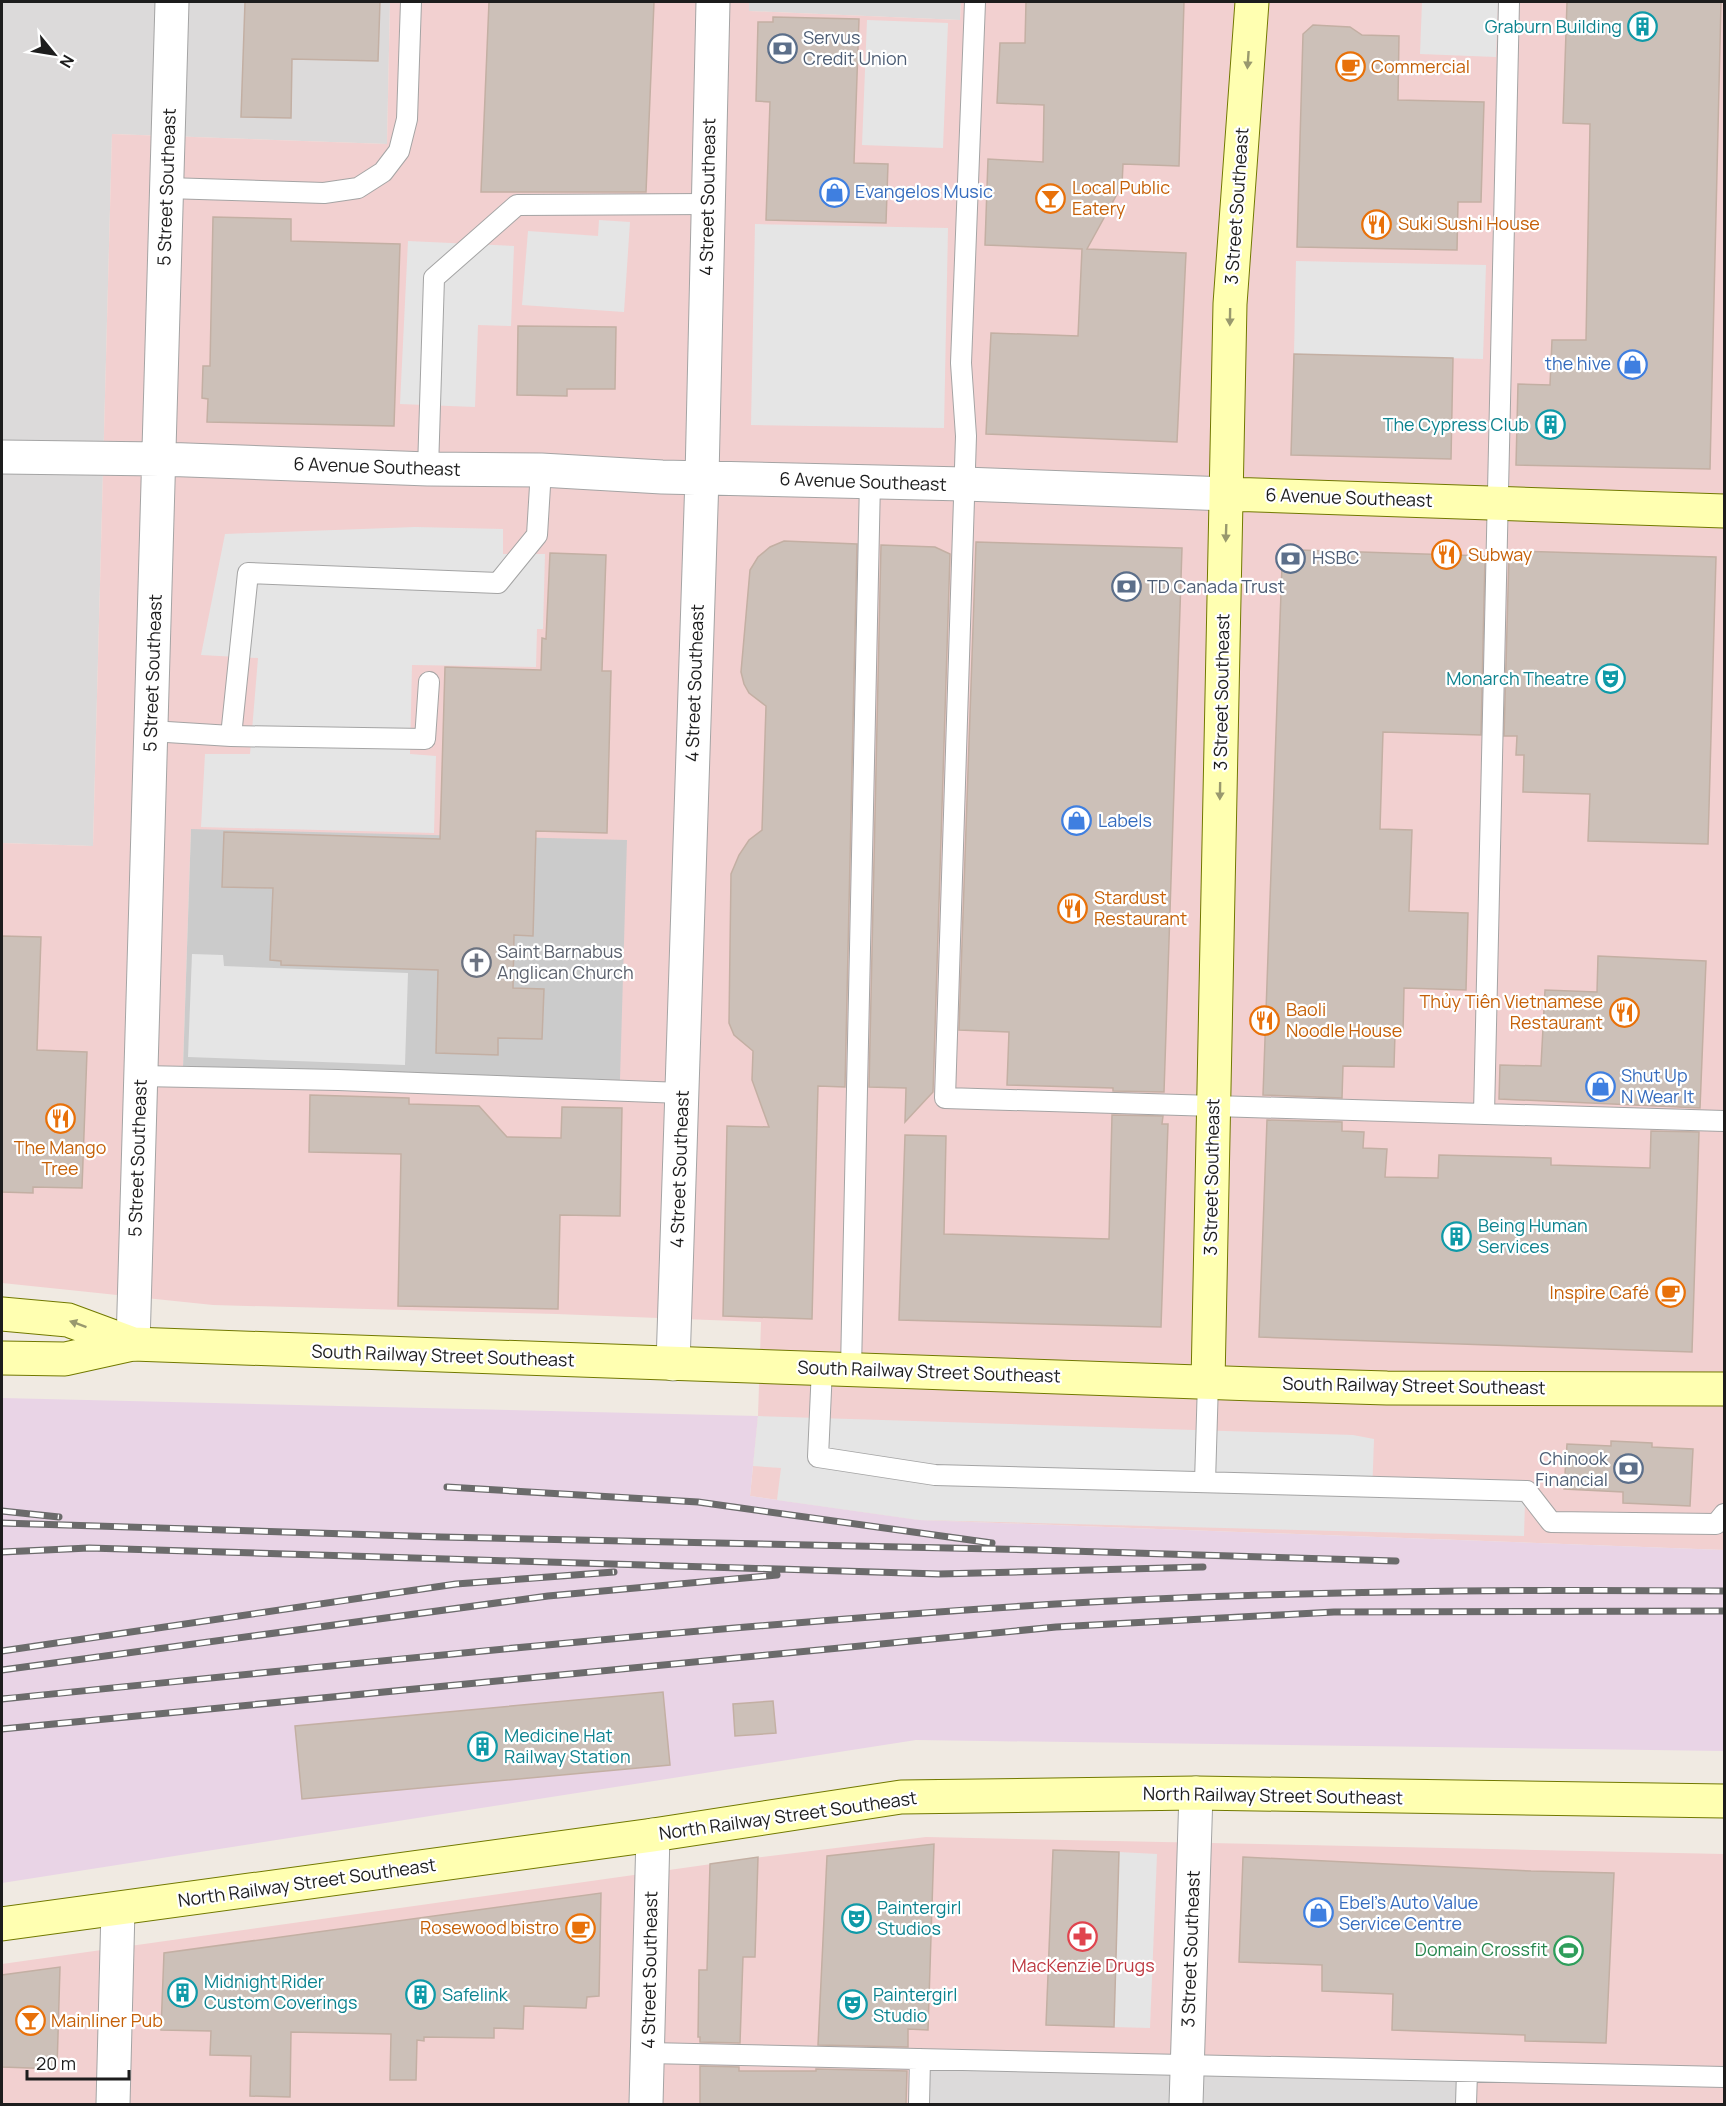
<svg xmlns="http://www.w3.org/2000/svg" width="1726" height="2106" viewBox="0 0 1726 2106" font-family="Manrope,sans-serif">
	<rect width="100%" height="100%" fill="#f0eae2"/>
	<path fill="#dcdada" d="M2 2H390L387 144 112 134 93 846 2 843Z
		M749 2H961L960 20 748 11Z
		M920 2059 1467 2072 1466 2104H919Z"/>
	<path fill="#f2d0d0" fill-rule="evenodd" d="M390 2H749V11L960 20 961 2H1724V1550L919 1520 750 1496 758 1416 761 1322 556 1314 213 1305 2 1283V843L93 846 112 134 387 144ZM191 829 563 1079 183 1067Z
		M926 1837 1724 1854V2104H1467L1468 2074 921 2059 919 2104H2V1964L754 1858Z"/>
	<path fill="#e9d4e6" d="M2 1398 758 1416 750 1496 919 1520 1724 1550V1751L916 1740 2 1883Z"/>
	<path fill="#cbcbcb" d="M191 829 627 840 620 1080 183 1067Z"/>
	<path fill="#e5e5e5" d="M1422 2H1498L1496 57 1420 54Z
		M867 20 948 23 943 148 862 145Z
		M599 220 630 222 624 312 522 305 528 231 598 236Z
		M755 224 948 228 944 428 751 425Z
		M408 241 514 246 511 326 478 325 475 407 400 404Z
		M1296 261 1486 265 1483 359 1294 354Z
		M415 527 503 529V554H545L543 629H537L536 667 412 665 410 754 436 756 434 833 201 827 205 754H250L258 658 201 655 225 534Z
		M192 954 223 955 224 966 408 973 405 1065 188 1057Z
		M758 1416 1353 1435 1374 1439 1372 1496 1525 1501 1524 1536 919 1520 777 1500 781 1468 753 1466Z
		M1119 1852 1157 1854 1150 2028 1114 2027Z"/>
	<path fill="#ccc0b8" stroke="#c3afa3" stroke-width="1.5" d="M245 2H380L378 61 292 59 291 118 241 117Z
		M489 2H654L646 192H481Z
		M1026 2H1184L1179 166 1123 164 1122 185 1087 249 1186 253 1177 442 986 434 991 333 1078 336 1082 249 985 245 988 159 1043 162 1044 105 997 103 1000 43H1025Z
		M1567 2H1721L1710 469 1516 465 1518 384 1550 385 1552 340H1586L1590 124 1563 123Z
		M773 17 859 19 854 163 888 164 886 223 766 220 770 102 756 101 758 22H773Z
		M1313 25 1350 27 1362 35 1399 36 1398 100 1484 102 1481 202H1458L1457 250 1297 247 1303 34Z
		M213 217 291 219V241L400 244 394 426 207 422 208 399 202 398 203 366H210Z
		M518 326 616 327 615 389H567V396L517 395Z
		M1294 354 1453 358 1451 459 1291 455Z
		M784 541 857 544 845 1087 818 1086 812 1319 723 1316 727 1126 769 1127 752 1080 753 1051 734 1035 729 1023 731 874 739 855 749 840 762 830 766 706 749 693 744 684 741 672 750 570 758 557 770 547Z
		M976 542 1182 548 1164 1092 1113 1091V1088L1007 1085 1009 1032 959 1030Z
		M881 545 935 547 950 554 933 1092 905 1122 906 1088 869 1087Z
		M1299 550 1485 556 1481 735 1383 732 1380 829 1412 830 1409 911 1468 913 1466 990 1404 988 1403 1034 1395 1033 1394 1067 1343 1066 1342 1098 1263 1095 1282 565Z
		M1512 551 1716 557 1708 844 1588 841 1590 794 1523 792 1524 755H1516L1517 736H1504L1509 556H1512Z
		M550 553 606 555 602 671H611L607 833 536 831 533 936 514 935 513 988 544 989 542 1039 498 1038V1055L436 1053 438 970 281 965V961L270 960 273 888 222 887 224 832 440 839 445 667 541 670 542 638 546 639Z
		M2 936 41 937 37 1050 87 1052 82 1188 33 1187V1193L2 1192Z
		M1598 956 1706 961 1700 1108 1499 1099 1500 1065 1541 1066 1545 990 1597 992Z
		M310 1095 409 1098V1104L479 1106 507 1137 561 1138 562 1107 622 1108 620 1216 560 1215 558 1309 398 1306 401 1154 309 1152Z
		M1112 1115 1163 1116 1162 1124H1168L1161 1327 899 1320 905 1135 946 1136 944 1234 1109 1239Z
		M1267 1120 1342 1122V1131L1364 1132 1363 1148 1387 1149 1385 1177 1438 1178 1439 1155 1551 1158V1165L1650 1168 1651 1131 1699 1132 1692 1352 1259 1337Z
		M1611 1441 1652 1443V1447L1693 1449 1690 1506 1623 1503V1492L1564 1489 1567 1444 1611 1446Z
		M663 1692 670 1765 302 1799 295 1726Z
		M773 1701 776 1733 735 1736 733 1704Z
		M934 1844 928 2030 908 2029V2047L818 2045 827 1856Z
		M1053 1850 1119 1852 1114 2027 1046 2025Z
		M758 1857 755 1957H743L740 2043 700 2042V2037H698L699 1970H707L710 1864Z
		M1243 1857 1531 1871 1614 1873 1606 2043 1525 2041V2035L1392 2030 1393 1994 1322 1991V1965L1239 1962Z
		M601 1893 599 1996 587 1997 586 2008 524 2006 523 2029 494 2028V2038L424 2037V2041L417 2040 416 2080H390L391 2034 291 2032 290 2097 250 2096 251 2056 210 2055 211 2031 161 2030 164 1953Z
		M60 1967 57 2069 2 2067V1975Z
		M700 2066 739 2067V2071H816V2069L907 2071 906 2104H700Z"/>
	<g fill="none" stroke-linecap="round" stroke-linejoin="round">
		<defs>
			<path id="lane" d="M975 2 961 363 966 436 945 1098 1724 1121
				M167 188 324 193 358 188 383 172 399 151 407 119 411 2
				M428 469 434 278 517 205 707 204
				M151 731 231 736 425 739 429 682
				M231 736 248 573 498 583 537 535 541 470
				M140 1076 338 1080 682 1093
				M1484 1114 1509 2
				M822 1368 818 1457 935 1475 1527 1491 1551 1522 1716 1524 1724 1514
				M851 1369 870 481
				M1205 1482 1208 1382
				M648 2053 1724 2077
				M919 2104 920 2059
				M1466 2104 1467 2072"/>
			<path id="street" d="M2 457 160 459 428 469 541 470 662 477 964 484 1227 494
				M133 1344 172 2
				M673 1364 702 477 713 2
				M113 2104 118 1909
				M646 2104 653 1835
				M1186 2104 1196 1793"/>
			<path id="secondary" d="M1227 494 1724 511
				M2 1314 68 1320 133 1344
				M2 1358 65 1359 133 1344 1254 1384 1387 1388 1724 1389
				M1208 1382 1230 304 1252 2
				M2 1924 653 1835 901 1797 1196 1793 1724 1801"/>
		</defs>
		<use href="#lane" stroke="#a4a4a4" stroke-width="22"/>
		<use href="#street" stroke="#a4a4a4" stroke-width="35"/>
		<use href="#secondary" stroke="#727900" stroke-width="35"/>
		<use href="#lane" stroke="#fff" stroke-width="20"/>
		<use href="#street" stroke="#fff" stroke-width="33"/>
		<use href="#secondary" stroke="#ffffb1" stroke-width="33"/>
		<defs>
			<path id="rail" d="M447 1487 698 1502 992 1543
				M2 1511 59 1517
				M2 1523 441 1537 1037 1550 1396 1561
				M2 1552 89 1548 939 1574 1203 1567
				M2 1651 456 1584 614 1572
				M2 1670 548 1596 777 1575
				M2 1699C353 1664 704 1626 1056 1604 1279 1591 1502 1589 1724 1591
				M2 1729 1056 1627 1334 1612 1724 1611"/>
		</defs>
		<use href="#rail" stroke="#6b6b6b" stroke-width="7"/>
		<use href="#rail" stroke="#fff" stroke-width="4.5" stroke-dasharray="14" stroke-linecap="butt"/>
	</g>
	<defs><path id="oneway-solid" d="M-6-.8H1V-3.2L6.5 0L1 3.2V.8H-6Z" transform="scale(1.5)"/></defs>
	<g fill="#99996e">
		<use href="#oneway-solid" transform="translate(1248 60) rotate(94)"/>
		<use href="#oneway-solid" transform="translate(1230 317) rotate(91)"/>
		<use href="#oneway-solid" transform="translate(1226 533) rotate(92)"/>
		<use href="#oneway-solid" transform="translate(1220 791) rotate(91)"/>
		<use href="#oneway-solid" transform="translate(78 1324) rotate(-160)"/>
	</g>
	<defs>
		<symbol id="building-ring" viewBox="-11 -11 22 22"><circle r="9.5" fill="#fff" stroke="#0f9aa8" stroke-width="1.5"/><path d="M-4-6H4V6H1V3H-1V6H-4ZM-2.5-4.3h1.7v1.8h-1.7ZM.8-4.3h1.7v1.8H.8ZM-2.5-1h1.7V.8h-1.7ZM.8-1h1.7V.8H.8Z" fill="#0f9aa8"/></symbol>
		<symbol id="bank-ring" viewBox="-11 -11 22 22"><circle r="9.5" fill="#fff" stroke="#5c6f8a" stroke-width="1.5"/><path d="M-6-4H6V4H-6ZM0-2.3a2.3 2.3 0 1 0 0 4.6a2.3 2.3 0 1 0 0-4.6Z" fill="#5c6f8a"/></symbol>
		<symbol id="cafe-ring" viewBox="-11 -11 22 22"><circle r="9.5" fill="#fff" stroke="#e8710a" stroke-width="1.5"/><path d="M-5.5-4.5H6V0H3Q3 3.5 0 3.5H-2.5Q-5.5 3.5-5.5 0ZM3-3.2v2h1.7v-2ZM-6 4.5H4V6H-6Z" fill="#e8710a"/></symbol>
		<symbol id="shop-ring" viewBox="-11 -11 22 22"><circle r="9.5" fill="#fff" stroke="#3f7fe0" stroke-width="1.5"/><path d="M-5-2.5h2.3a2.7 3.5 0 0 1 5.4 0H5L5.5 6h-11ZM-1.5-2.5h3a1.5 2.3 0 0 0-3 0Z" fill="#3f7fe0"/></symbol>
		<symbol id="bar-ring" viewBox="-11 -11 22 22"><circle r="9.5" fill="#fff" stroke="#e8710a" stroke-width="1.5"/><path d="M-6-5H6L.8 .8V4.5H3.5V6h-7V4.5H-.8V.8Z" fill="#e8710a"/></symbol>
		<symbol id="restaurant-ring" viewBox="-11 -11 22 22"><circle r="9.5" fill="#fff" stroke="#e8710a" stroke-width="1.5"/><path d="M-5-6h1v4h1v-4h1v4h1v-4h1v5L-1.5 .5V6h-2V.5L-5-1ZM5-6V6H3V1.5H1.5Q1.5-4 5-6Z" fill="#e8710a"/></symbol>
		<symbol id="theatre-ring" viewBox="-11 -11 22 22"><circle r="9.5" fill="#fff" stroke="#0f9aa8" stroke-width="1.5"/><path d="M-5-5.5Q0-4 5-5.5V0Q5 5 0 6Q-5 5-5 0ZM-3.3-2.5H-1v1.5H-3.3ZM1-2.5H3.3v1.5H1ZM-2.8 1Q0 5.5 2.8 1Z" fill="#0f9aa8"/></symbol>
		<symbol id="church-ring" viewBox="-11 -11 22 22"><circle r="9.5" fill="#fff" stroke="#6b7280" stroke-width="1.5"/><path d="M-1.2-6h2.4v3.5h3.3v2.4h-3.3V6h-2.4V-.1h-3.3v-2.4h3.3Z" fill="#6b7280"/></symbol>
		<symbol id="pharmacy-ring" viewBox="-11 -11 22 22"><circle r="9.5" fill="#fff" stroke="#e0444e" stroke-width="1.5"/><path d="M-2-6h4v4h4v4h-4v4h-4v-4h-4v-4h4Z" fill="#e0444e"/></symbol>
		<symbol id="stadium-ring" viewBox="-11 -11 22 22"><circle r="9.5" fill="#fff" stroke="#2e9e5b" stroke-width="1.5"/><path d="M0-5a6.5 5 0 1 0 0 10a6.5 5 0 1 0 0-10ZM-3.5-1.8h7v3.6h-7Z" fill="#2e9e5b"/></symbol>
	</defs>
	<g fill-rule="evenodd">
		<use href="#building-ring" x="1626" y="10" width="33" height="33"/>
		<use href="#bank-ring" x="766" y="32" width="33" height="33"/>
		<use href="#cafe-ring" x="1334" y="50" width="33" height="33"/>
		<use href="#shop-ring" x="818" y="176" width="33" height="33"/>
		<use href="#bar-ring" x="1034" y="182" width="33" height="33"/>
		<use href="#restaurant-ring" x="1360" y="208" width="33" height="33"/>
		<use href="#shop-ring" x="1616" y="348" width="33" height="33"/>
		<use href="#building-ring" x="1534" y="408" width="33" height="33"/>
		<use href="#restaurant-ring" x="1430" y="538" width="33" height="33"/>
		<use href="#bank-ring" x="1274" y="542" width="33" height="33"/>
		<use href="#bank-ring" x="1110" y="570" width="33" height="33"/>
		<use href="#theatre-ring" x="1594" y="662" width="33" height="33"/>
		<use href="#shop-ring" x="1060" y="804" width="33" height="33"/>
		<use href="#restaurant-ring" x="1056" y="892" width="33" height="33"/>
		<use href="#church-ring" x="460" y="946" width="33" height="33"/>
		<use href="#restaurant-ring" x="1608" y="996" width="33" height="33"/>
		<use href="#restaurant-ring" x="1248" y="1004" width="33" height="33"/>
		<use href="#shop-ring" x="1584" y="1070" width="33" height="33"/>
		<use href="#restaurant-ring" x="44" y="1102" width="33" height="33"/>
		<use href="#building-ring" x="1440" y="1220" width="33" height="33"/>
		<use href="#cafe-ring" x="1654" y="1276" width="33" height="33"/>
		<use href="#bank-ring" x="1612" y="1452" width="33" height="33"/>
		<use href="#building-ring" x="466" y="1730" width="33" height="33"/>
		<use href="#shop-ring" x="1302" y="1896" width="33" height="33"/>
		<use href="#theatre-ring" x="840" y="1902" width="33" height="33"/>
		<use href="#cafe-ring" x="564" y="1912" width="33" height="33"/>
		<use href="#pharmacy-ring" x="1066" y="1920" width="33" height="33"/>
		<use href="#stadium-ring" x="1552" y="1934" width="33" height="33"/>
		<use href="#building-ring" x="166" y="1976" width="33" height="33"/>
		<use href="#building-ring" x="404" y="1978" width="33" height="33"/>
		<use href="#theatre-ring" x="836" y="1988" width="33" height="33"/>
		<use href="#bar-ring" x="14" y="2004" width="33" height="33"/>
	</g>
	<g text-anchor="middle" stroke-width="4.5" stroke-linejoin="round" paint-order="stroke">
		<g font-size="18" fill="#0d838f" stroke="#fff" text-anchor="start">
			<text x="1622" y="33" text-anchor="end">Graburn Building</text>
			<text x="1529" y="431" text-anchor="end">The Cypress Club</text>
			<text x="1589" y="685" text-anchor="end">Monarch Theatre</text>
			<text x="1478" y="1232">Being Human<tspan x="1478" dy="21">Services</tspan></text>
			<text x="504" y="1742">Medicine Hat<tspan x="504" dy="21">Railway Station</tspan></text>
			<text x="877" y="1914">Paintergirl<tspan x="877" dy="21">Studios</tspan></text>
			<text x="204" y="1988">Midnight Rider<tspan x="204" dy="21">Custom Coverings</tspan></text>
			<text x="442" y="2001">Safelink</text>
			<text x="873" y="2001">Paintergirl<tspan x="873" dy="21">Studio</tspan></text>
		</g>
		<g font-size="18" fill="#4e5e75" stroke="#fff" text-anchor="start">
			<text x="803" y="44">Servus<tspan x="803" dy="21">Credit Union</tspan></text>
			<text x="1312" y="564">HSBC</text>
			<text x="1147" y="593">TD Canada Trust</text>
			<text x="1608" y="1465" text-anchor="end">Chinook<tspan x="1608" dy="21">Financial</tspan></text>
		</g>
		<g font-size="18" fill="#c56008" stroke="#fff" text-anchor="start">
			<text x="1371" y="73">Commercial</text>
			<text x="1072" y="194">Local Public<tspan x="1072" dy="21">Eatery</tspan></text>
			<text x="1398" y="230">Suki Sushi House</text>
			<text x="1468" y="561">Subway</text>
			<text x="1094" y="904">Stardust<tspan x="1094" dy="21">Restaurant</tspan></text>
			<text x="1603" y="1008" text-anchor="end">Thủy Tiên Vietnamese<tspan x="1603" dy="21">Restaurant</tspan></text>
			<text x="1286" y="1016">Baoli<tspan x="1286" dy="21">Noodle House</tspan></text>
			<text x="60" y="1154" text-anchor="middle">The Mango<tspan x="60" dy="21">Tree</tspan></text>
			<text x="1649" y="1299" text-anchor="end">Inspire Café</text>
			<text x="559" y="1934" text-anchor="end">Rosewood bistro</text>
			<text x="51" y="2027">Mainliner Pub</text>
		</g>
		<g font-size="18" fill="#1d1d1d" stroke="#fff">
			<text transform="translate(167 187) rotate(-88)" y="6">5 Street Southeast</text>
			<text transform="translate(708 197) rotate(-89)" y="6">4 Street Southeast</text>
			<text transform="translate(1237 206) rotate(-86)" y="6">3 Street Southeast</text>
			<text transform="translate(377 467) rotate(2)" y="6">6 Avenue Southeast</text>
			<text transform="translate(863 482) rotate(2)" y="6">6 Avenue Southeast</text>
			<text transform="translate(1349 498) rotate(2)" y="6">6 Avenue Southeast</text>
			<text transform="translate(153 673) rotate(-88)" y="6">5 Street Southeast</text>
			<text transform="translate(695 683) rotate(-88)" y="6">4 Street Southeast</text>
			<text transform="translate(1222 692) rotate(-89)" y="6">3 Street Southeast</text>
			<text transform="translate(138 1158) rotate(-88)" y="6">5 Street Southeast</text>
			<text transform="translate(680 1169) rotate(-88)" y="6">4 Street Southeast</text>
			<text transform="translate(1212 1177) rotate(-89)" y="6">3 Street Southeast</text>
			<text transform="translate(443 1356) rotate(2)" y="6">South Railway Street Southeast</text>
			<text transform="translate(929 1372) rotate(2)" y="6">South Railway Street Southeast</text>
			<text transform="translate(1414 1386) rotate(1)" y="6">South Railway Street Southeast</text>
			<text transform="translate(1273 1796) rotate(1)" y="6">North Railway Street Southeast</text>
			<text transform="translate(788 1816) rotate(-8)" y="6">North Railway Street Southeast</text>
			<text transform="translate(307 1883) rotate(-8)" y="6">North Railway Street Southeast</text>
			<text transform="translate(1191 1949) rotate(-88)" y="6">3 Street Southeast</text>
			<text transform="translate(650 1970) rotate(-89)" y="6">4 Street Southeast</text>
		</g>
		<g font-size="18" fill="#366cbe" stroke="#fff" text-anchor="start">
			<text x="855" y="198">Evangelos Music</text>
			<text x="1611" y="370" text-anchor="end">the hive</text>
			<text x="1098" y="827">Labels</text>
			<text x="1621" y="1082">Shut Up<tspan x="1621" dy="21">N Wear It</tspan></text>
			<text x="1339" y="1909">Ebel's Auto Value<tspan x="1339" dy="21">Service Centre</tspan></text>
		</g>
		<g font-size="18" fill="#5b616d" stroke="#fff" text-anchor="start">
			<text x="497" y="958">Saint Barnabus<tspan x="497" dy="21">Anglican Church</tspan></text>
		</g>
		<g font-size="18" fill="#27864d" stroke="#fff" text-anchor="end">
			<text x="1548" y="1956">Domain Crossfit</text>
		</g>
		<g font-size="18" fill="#be3a42" stroke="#fff">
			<text x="1083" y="1972">MacKenzie Drugs</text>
		</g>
	</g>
	<rect width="1726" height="2106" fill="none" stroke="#1d1d1d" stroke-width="6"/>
	<g transform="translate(54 54) rotate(120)" stroke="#ffffff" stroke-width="4.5" paint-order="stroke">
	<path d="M0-4.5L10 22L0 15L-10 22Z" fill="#1d1d1d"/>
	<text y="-9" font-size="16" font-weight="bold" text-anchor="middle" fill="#1d1d1d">N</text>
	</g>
	<path d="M27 2070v9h102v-9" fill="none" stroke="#1d1d1d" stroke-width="3"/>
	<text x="36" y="2070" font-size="18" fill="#1d1d1d" stroke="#ffffff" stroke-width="4.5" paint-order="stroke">20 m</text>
</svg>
